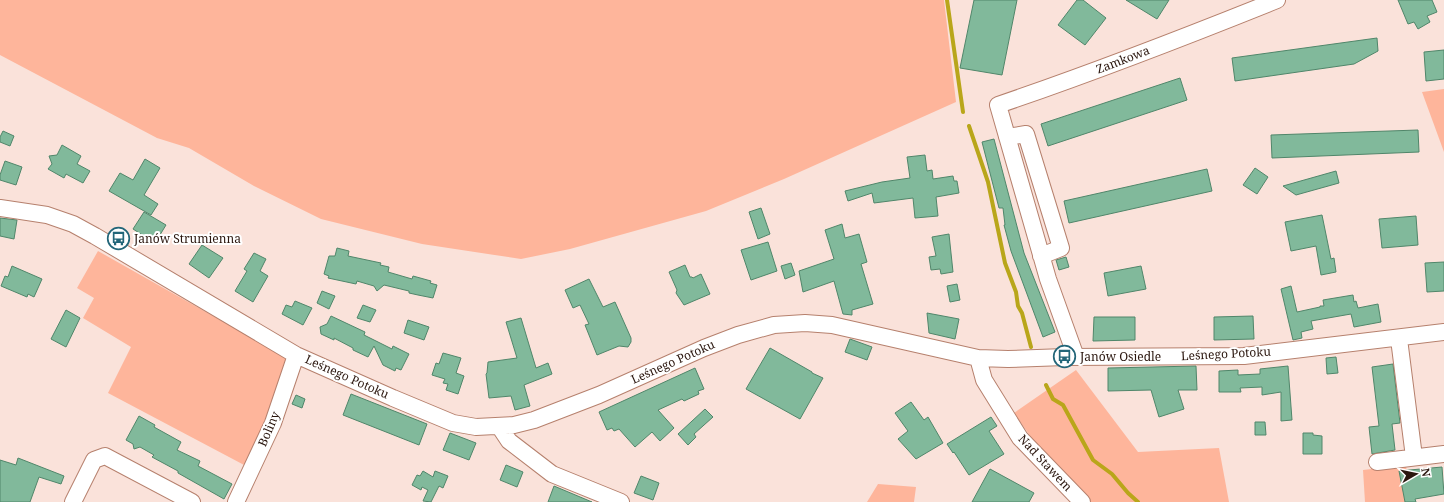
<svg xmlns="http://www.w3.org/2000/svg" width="1444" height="502" viewBox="0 0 1444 502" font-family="'Noto Serif',serif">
	<rect width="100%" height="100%" fill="#fae2da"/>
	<path fill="#feb59b" d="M0 0H944L956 102 784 179 706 211 570 249 521 259 422 244 321 219 254 186 189 148 157 138 0 55Z
		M1444 89V152L1422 92Z
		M98 251 300 365 246 466 108 393 131 347 83 318 94 298 77 288Z
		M1076 370 1138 452 1219 448 1229 502H1076L1014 413Z
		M1406 465 1410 502H1365L1363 470Z
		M878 484 916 487 914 502H867Z"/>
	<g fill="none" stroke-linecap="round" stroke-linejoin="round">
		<path stroke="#b9a61a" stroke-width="4" d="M947 0 963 112
			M969 126 988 182 1005 263 1016 292 1018 306 1022 313 1031 347
			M1046 385 1053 399 1063 405 1093 460 1112 474 1128 493 1138 502"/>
	</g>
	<path fill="#81b99b" stroke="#50866a" d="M974 0H1017L1002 75 960 68Z
		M1077 0H1083L1106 18 1085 45 1058 25Z
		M1126 0H1169L1157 19Z
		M1398 0H1432L1437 12 1427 16 1430 22 1418 29 1414 22 1408 24Z
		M1377 38 1378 51 1354 64 1235 81 1232 58Z
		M1444 50V79L1426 81 1424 52Z
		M1180 78 1187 100 1048 146 1041 124Z
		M1418 130 1419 152 1272 158 1271 135Z
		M3 131 14 136 10 146 0 142V137Z
		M994 139 1024 253 1055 332 1043 337 1011 251 1004 225H1005L1003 208H999L982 142Z
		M62 145 81 156 77 164 90 171 83 183 66 174 64 178 48 169 52 164 49 156 57 155Z
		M925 155 927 171 932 170 933 179 953 176 954 181H957L959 193 936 197 938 216 915 218 913 198 874 203 872 193 848 201 845 191 882 182 910 178 907 157Z
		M145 159 160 168 144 195 158 204 151 215 109 191 120 173 133 180Z
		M5 161 22 167 16 185 0 180V175Z
		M1255 168 1268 177 1257 194 1243 185Z
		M1207 169 1212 191 1069 223 1064 201Z
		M1336 171 1339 183 1296 195 1283 186Z
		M761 208 770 234 758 239 749 212Z
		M144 212 166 225 155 243 133 229Z
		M1322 215 1331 259 1334 258 1336 272 1321 275 1316 246 1291 251 1285 222Z
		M1416 216 1418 245 1382 248 1379 219Z
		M0 218 17 220 14 239 0 236Z
		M842 224 845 238 859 234 867 262 861 264 873 304 852 310V315L843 314 834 281 803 292 799 271 834 259 825 230Z
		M949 234 953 272 941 274 940 269 931 270 929 257 936 256 932 237Z
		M768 242 777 271 751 280 741 250Z
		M202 245 223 258 209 278 189 264Z
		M337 248 349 251 348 256 381 263 380 265 389 267 388 272 412 279 413 276 431 281 430 283 437 285 433 298 418 295 409 293V291L384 285 377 291 374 286 357 281 356 284 328 278 329 276 324 274 329 256H335Z
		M254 253 266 259 260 271 268 276 253 302 235 291 247 271 244 269Z
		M1066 257 1069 267 1059 270 1056 260Z
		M1444 262V291L1427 292 1425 263Z
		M791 263 795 275 785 279 781 266Z
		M685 265 690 277H692L693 278 701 274 710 294 684 305 676 293 677 290 669 272Z
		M12 266 42 279 34 297 28 294 27 297 1 286 5 276 8 277Z
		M1141 266 1146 289 1108 296 1104 273Z
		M589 279 603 307 615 302 631 338V342L628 347 619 346 597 355 585 325 589 324 580 305 573 308 565 290Z
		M957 284 960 300 950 302 947 286Z
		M1291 286 1297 312 1320 307V306H1324L1323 300 1353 295 1354 302 1356 301 1358 308 1378 304 1381 322 1354 327 1351 314 1311 321 1313 329 1301 332 1302 338 1293 340 1281 289Z
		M322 291 335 296 329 309 317 303Z
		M295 301 312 308 303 325 282 314 286 305 292 307Z
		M363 305 376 310 370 322 357 318Z
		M66 310 80 318 66 347 51 339Z
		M927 313 959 319 955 339 929 333Z
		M331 316 365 332 364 335 392 349 393 346 409 354 401 370 396 368 395 371 383 365 374 346 368 357 353 350V348L334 338V340L321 334 320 327 327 324Z
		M1253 316 1254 339 1214 340V317Z
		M1094 317H1135V340L1093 341Z
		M521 318 536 368 548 363 552 374 524 385 530 406 515 410 511 396 489 398 486 374 487 373 488 362 517 358 506 322Z
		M408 320 429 327 424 340 404 333Z
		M850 339 872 347 867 360 845 352Z
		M770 348 812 372V373L823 378 800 419 746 389Z
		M443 353 461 358 456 373 464 376 458 394 446 390 448 384 443 383 445 379 432 375 436 363 439 364Z
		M1336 357 1338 373 1327 374 1326 358Z
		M1393 364 1400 423 1392 424 1395 450 1372 454 1369 427 1379 426 1372 367Z
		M1196 366 1197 390H1178L1184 409 1159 417 1151 390 1108 391V368Z
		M1288 366 1292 420 1281 421V392L1262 395V387L1240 388 1241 392H1219V371L1238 370V375L1260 374V369Z
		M695 368 704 389 698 391 699 394 684 401 682 399 658 410 674 428 660 441 652 432 635 447 619 429 614 431 612 428 607 430 599 412Z
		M351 394 427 424 419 445 343 415Z
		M296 395 305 399 302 408 292 404Z
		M911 402 924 420 928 417 943 443 916 459 898 439 908 431 895 413Z
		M705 409 713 417 694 434 696 437 688 445 678 434Z
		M139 416 155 425 154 427 181 442 177 450 200 461 198 466 232 484 224 499 178 473V471L152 457 154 455 140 447 134 449 133 444 126 440Z
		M991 417 997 426 989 431 1004 454 969 475 954 452 953 453 947 444Z
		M1255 422H1265L1266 435H1255Z
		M450 433 476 443 469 460 443 450Z
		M1303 433H1313V435L1322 436V454H1303Z
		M18 458 64 476 61 484 39 477 30 502H0V460L16 465Z
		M506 465 523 472 517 487 500 480Z
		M1442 467 1444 494 1415 499 1416 502H1405L1399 471Z
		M990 469 1034 493 1029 502H972Z
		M423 471 433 477 435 471 448 476 443 488 439 486 431 502 423 501 428 490 422 487 421 490 412 485 417 475 420 476Z
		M641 476 659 483 653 500 634 493Z
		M554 486 592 502H548Z"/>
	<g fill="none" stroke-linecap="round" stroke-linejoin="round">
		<defs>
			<path id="minor" d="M1007 137 1026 134 1061 248 1041 256
				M0 208 47 215 73 224 95 236 296 355 393 398 453 423 476 427 514 425 534 420 599 395 704 348 738 335 774 325 805 323 832 325 978 358 1008 359 1065 357 1244 356 1444 332
				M1399 339 1414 457
				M1076 357 1048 279 998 105C1092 73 1185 37 1277 0
				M978 358 984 380 1020 438 1082 502
				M499 426 509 441 552 474 621 502
				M1377 462 1444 454
				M73 502 94 460 105 456 192 502
				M236 502 273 423 296 355"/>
		</defs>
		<use href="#minor" stroke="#b6806d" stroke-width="18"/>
		<use href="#minor" stroke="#fff" stroke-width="16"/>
	</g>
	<defs>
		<symbol id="bus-ring" viewBox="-11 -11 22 22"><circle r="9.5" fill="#fff" stroke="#236679" stroke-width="1.5"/><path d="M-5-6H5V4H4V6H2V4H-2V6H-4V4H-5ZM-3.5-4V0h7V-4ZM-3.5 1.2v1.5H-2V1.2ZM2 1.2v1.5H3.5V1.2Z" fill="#236679"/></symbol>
	</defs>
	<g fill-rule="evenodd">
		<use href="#bus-ring" x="106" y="226" width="25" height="25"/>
		<use href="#bus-ring" x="1052" y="344" width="25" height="25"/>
	</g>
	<g text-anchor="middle" stroke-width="4" stroke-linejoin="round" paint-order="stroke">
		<g font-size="12" fill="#2a160e" stroke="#fff">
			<text transform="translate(1123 60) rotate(-21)" y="4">Zamkowa</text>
			<text transform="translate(1226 354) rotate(-3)" y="4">Leśnego Potoku</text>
			<text transform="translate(673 362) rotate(-24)" y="4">Leśnego Potoku</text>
			<text transform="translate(347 377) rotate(24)" y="4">Leśnego Potoku</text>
			<text transform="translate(269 429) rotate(-67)" y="4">Boliny</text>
			<text transform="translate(1045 463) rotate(47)" y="4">Nad Stawem</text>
		</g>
		<g font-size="12" fill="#2a160e" stroke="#fff" text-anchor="start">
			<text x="134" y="243">Janów Strumienna</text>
			<text x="1080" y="361">Janów Osiedle</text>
		</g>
	</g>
	<g transform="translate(1416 474) rotate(81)" stroke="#ffffff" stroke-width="3" paint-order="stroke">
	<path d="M0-3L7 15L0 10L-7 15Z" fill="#2a160e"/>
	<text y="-6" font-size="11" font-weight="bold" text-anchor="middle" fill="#2a160e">N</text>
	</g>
</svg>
